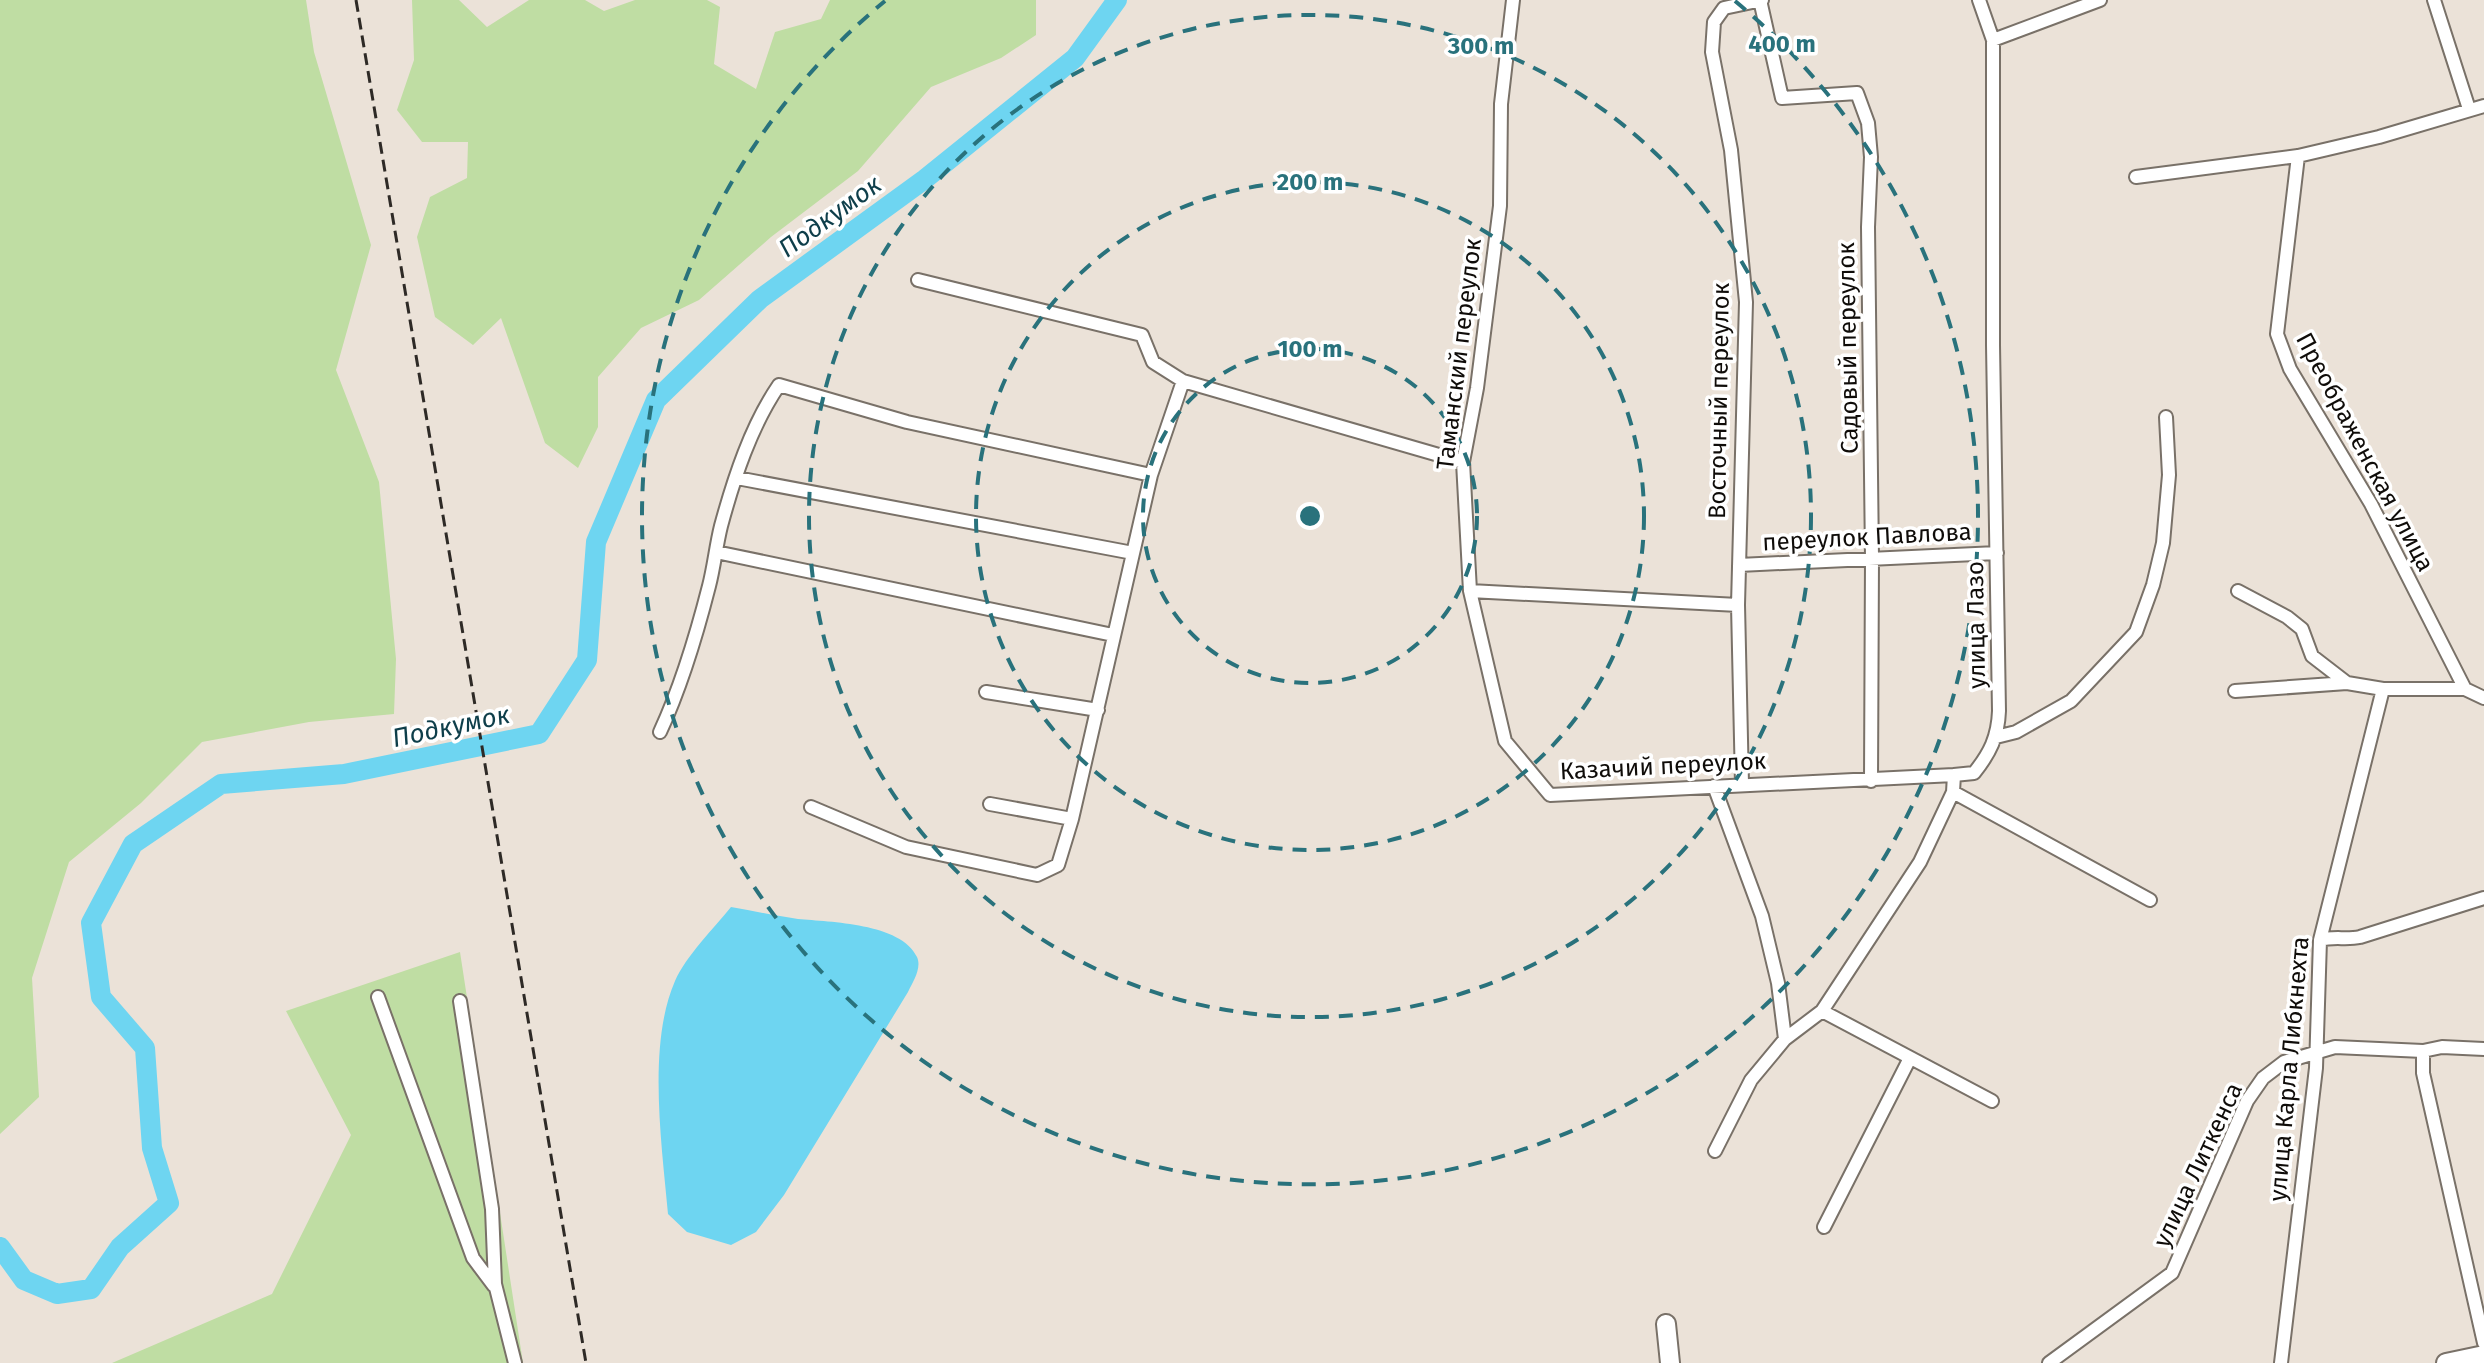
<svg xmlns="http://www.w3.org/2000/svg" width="2484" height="1363" viewBox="0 0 2484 1363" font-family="'Fira Sans',sans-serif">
	<rect width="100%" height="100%" fill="#ebe2d8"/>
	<path fill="#bfdda3" d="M0 0H306L314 52 371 245 336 370 379 482 396 659 394 714 309 722 202 742 141 803 69 862 32 978 39 1097 0 1134Z
		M412 0H459L487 27 529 0H585L604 11 635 0H707L720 7 714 64 756 89 775 32 821 19 830 0H1036V35L1001 58 931 87 858 171 771 237 699 300 641 328 598 377V427L578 468 545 443 501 318 473 345 435 317 417 237 430 197 467 178 468 142H422L397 110 414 60Z
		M460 952 523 1363H112L272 1294 351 1135 286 1011Z"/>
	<path fill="#6ed5f1" d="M731 907C754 911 776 916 798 919 830 922 901 923 917 957 922 968 913 982 908 992L784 1195 756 1232 731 1245 687 1232 668 1214C662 1146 647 1045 675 981 686 956 714 928 731 907Z"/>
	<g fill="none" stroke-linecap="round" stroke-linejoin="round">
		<path stroke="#6ed5f1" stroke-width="20" d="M0 1247 24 1280 57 1294 91 1289 120 1247 169 1203 152 1148 145 1048 101 997 91 923 133 844 221 784 344 774 539 734 587 660 596 542 656 400 760 299 925 179 1075 58 1117 0"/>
		<defs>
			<path id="street" d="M1513 0 1501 104 1500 206 1477 388 1463 462 1470 591 1738 605
				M1760 0 1782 98 1857 93 1868 123 1871 157 1868 227 1872 558 1871 781
				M2434 0 2469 109
				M1993 40 2100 0
				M2298 156 2277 334 2290 369 2371 504 2465 689 2484 698
				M2136 177 2298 156 2379 137 2484 106
				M918 280 1142 335 1153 362 1183 381
				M737 478 1133 553
				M716 552 1113 635
				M1739 565 1997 553
				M1470 591 1505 741 1550 795 1954 775
				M2238 591 2287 617 2302 629 2312 656 2347 683
				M2235 691 2347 683 2383 689H2465
				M986 692 1098 710
				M660 732C680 689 697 633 709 586 714 567 716 546 721 526 734 478 751 426 779 385L907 422 1151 475
				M1996 737 2016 732 2071 701 2136 632 2153 585 2163 543 2169 475 2166 417
				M1742 784 1738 605 1746 302 1731 150 1712 52 1714 22 1724 8 1762 0
				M1714 786 1762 916 1778 983 1785 1039
				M1953 792 2150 900
				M990 804 1072 819
				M811 807 906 847 1037 875 1058 865 1072 819 1151 475 1183 381 1463 462
				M2320 940C2333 936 2347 940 2360 937L2484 898
				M378 997 473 1258 494 1286
				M460 1001 492 1209 495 1284 515 1363
				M1822 1011 1992 1101
				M2423 1051V1073L2484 1343
				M1715 1151 1751 1080 1785 1039 1822 1011 1920 862 1953 792 1954 775 1974 773C1990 753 1998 737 1999 711L1993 345V40L1979 0
				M1824 1227 1910 1058
				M2049 1363 2172 1273 2247 1101 2263 1078 2284 1062 2335 1047 2423 1051 2442 1047 2484 1049
				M2281 1363 2316 1068 2320 940 2383 689"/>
			<path id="secondary" d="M1666 1324 1670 1363
				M2446 1363 2484 1355"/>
		</defs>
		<use href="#street" stroke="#797168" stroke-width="16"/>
		<use href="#secondary" stroke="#797168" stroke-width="22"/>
		<use href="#street" stroke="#fff" stroke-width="12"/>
		<use href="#secondary" stroke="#fff" stroke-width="18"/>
		<path stroke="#2e2a26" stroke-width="3" stroke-dasharray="12 6" stroke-linecap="butt" d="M356 0 586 1363"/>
	</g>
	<g fill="none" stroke="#29727c" stroke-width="4" stroke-dasharray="14 10">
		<circle cx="1310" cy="516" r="167"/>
		<circle cx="1310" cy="516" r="334"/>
		<circle cx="1310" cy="516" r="501"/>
		<path d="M1735 1A668 668 0 1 1 885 1"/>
	</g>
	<g text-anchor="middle" stroke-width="7" stroke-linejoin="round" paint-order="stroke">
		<g font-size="24" fill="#0f0c09" stroke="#fff">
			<text transform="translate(1848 348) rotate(-91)" y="8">Садовый переулок</text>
			<text transform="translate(1459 354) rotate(-83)" y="8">Таманский переулок</text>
			<text transform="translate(1719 401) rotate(-89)" y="8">Восточный переулок</text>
			<text transform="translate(2365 452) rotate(62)" y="8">Преображенская улица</text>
			<text transform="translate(1867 537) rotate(-3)" y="8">переулок Павлова</text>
			<text transform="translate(1976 625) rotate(-91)" y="8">улица Лазо</text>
			<text transform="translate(1663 766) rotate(-3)" y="8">Казачий переулок</text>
			<text transform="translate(2289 1069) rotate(-85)" y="8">улица Карла Либкнехта</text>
			<text transform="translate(2198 1165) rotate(-65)" y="8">улица Литкенса</text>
		</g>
		<g font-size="26" font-style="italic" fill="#0e3e4a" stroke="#fff">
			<text transform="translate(830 216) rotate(-36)" y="9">Подкумок</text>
			<text transform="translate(451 726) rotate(-12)" y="9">Подкумок</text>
		</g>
	</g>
	<circle cx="1310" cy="516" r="12" fill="#29727c" stroke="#fff" stroke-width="4"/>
	<g font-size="24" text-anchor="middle" font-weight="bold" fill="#29727c" stroke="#fff" stroke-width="7" stroke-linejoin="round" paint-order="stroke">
		<text x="1782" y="52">400 m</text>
		<text x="1481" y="54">300 m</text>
		<text x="1310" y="190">200 m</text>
		<text x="1310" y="357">100 m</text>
	</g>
</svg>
